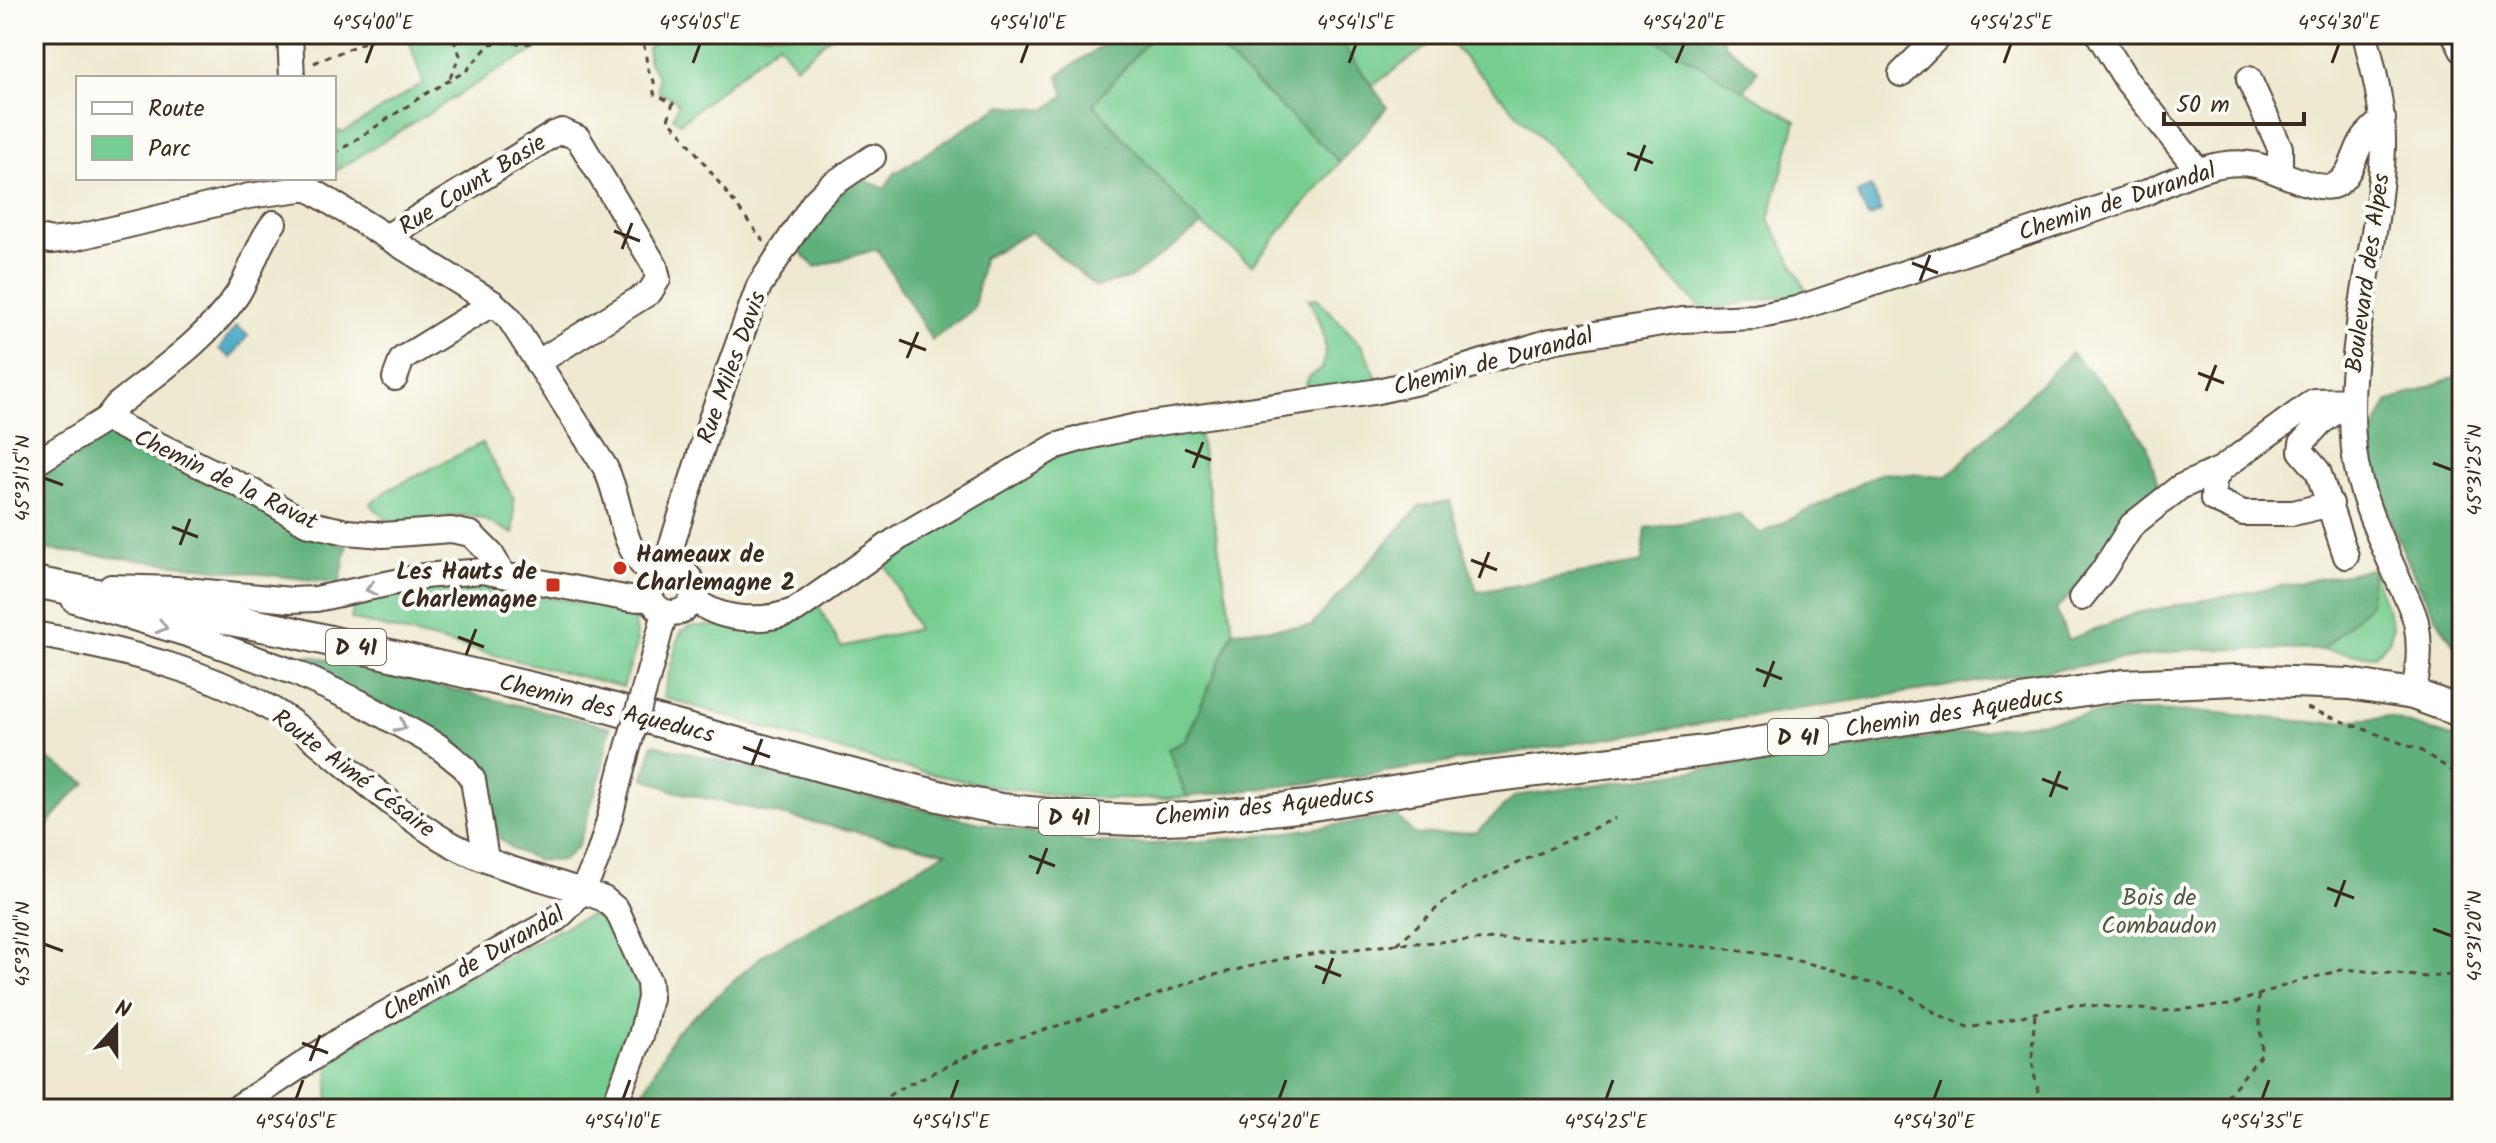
<svg xmlns="http://www.w3.org/2000/svg" width="2496" height="1143" viewBox="0 0 2496 1143" font-family="Kalam,sans-serif">
	<rect width="100%" height="100%" fill="#fdfcf7"/>
	<filter id="ink" filterUnits="userSpaceOnUse"><feTurbulence type="fractalNoise" baseFrequency=".0125" numOctaves="2"/><feDisplacementMap in="SourceGraphic" scale="16" xChannelSelector="R" yChannelSelector="G"/><feConvolveMatrix kernelMatrix="1 2 1 2 8 2 1 2 1" color-interpolation-filters="sRGB"/></filter>
	<filter id="wash" filterUnits="userSpaceOnUse"><feTurbulence type="fractalNoise" baseFrequency=".006" numOctaves="4" result="noise"/><feDisplacementMap in="SourceGraphic" scale="32" xChannelSelector="R" yChannelSelector="G"/><feGaussianBlur stdDeviation="1.8" result="paint"/><feColorMatrix in="noise" values="0 0 0 0 0 0 0 0 0 0 0 0 0 0 0 0 0 1.4 0 .05"/><feComposite in="paint" operator="in"/></filter>
	<g filter="url(#wash)">
		<rect width="100%" height="100%" fill="#eee9d0"/>
		<path fill="#76cd92" stroke="#587c58" stroke-width="2" d="M407 34H549L556 39 505 66 334 172V130L344 132 423 83Z
			M669 34H834L796 66 778 43 680 123 673 118 678 105 676 100 658 91V76L649 63 647 48Z
			M1154 34H1203L1340 162 1252 265 1202 225 1093 104Z
			M1335 34H1646L1796 121 1769 219 1807 292 1702 310 1443 35 1372 86Z
			M1317 298 1363 347 1379 382 1301 396 1309 377 1322 369C1330 344 1322 321 1308 299Z
			M1198 428 1233 631 1185 741 1168 749 1187 797C1008 812 833 747 663 697L678 639 682 631 692 626H770L818 605 841 647 917 629 882 557 1051 458 1085 445Z
			M482 443 514 499V534L481 518 463 515 392 525 370 504 390 489Z
			M2372 569 2393 626 2389 641 2374 656 2322 650 2369 604Z
			M465 583 622 610 634 620 637 644 623 687 351 619 354 604 435 586Z
			M598 913 607 914 644 994 606 1109H328L329 1059 472 975 574 922Z"/>
		<path fill="#60b07c" stroke="#4e6d4d" stroke-width="2" d="M1120 34H1154L1093 104 1202 225 1130 278 1096 287 1031 232 983 258 974 309 932 340 877 249 815 267 797 248 820 203 859 178 884 188 895 173 1002 105 1045 110 1065 95 1058 75Z
			M1203 34H1335L1387 107 1340 162Z
			M1646 34H1720L1726 45 1758 70 1744 91Z
			M2071 353 2114 396 2147 445 2160 492 2095 571 2056 609 2068 640 2136 613 2372 569 2370 604 2322 650 2193 649 1326 781 1187 797 1168 749 1186 741 1233 631 1311 626 1420 506 1450 501 1477 592 1642 563 1646 528 1739 515 1761 534 1881 473 1948 476Z
			M2462 374V654C2432 624 2367 483 2372 441 2373 429 2383 414 2388 402Z
			M115 434 291 525 347 546 340 583 34 548V482L103 435Z
			M308 655 610 727 602 771 578 846 562 861 537 860 512 849 497 836 488 786 471 755 454 741 422 723 305 669Z
			M2120 711 2208 712 2320 723 2388 717 2462 740V1109H634L675 1033 763 955 946 852 674 791 644 778 653 744C743 767 833 790 924 810 997 827 1075 846 1151 844 1234 842 1316 828 1397 816L1415 835 1477 832 1515 796Z
			M34 750 86 783 69 798 34 843Z"/>
		<path fill="#48aac8" stroke="#426a73" stroke-width="2" d="M1871 187 1882 211 1868 218 1857 193Z
			M236 326 248 335 231 358 219 349Z"/>
	</g>
	<g filter="url(#ink)">
		<g fill="none" stroke-linecap="round" stroke-linejoin="round">
			<defs>
				<path id="minor" d="M290 34 292 78
					M2098 34 2127 81 2190 160 2195 172
					M2365 34C2374 72 2384 109 2383 148 2379 250 2343 348 2354 450 2359 495 2379 536 2397 577 2403 591 2412 606 2416 622 2421 646 2419 670 2413 694
					M2454 34 2462 50
					M1901 74 1941 34
					M2249 79 2280 148V172
					M299 178 308 188 493 303 509 318 605 467C624 505 618 549 654 576
					M388 236 554 134 562 131 578 138 655 266 658 279 650 292 537 363
					M34 237 51 241 75 238 249 196 308 188
					M395 378 402 359 493 303
					M106 419 250 490 306 523 347 532 383 535 451 530 471 534 491 554 503 574
					M34 464 106 419 117 405C158 372 207 339 237 295 252 272 257 244 274 223
					M2331 504 2293 513H2243L2213 499 2214 480 2221 469 2314 401 2352 400
					M2346 556 2318 471 2301 451 2302 443 2320 423 2352 400
					M650 591a22 22 0 1 1 44 0a22 22 0 1 1-44 0Z
					M664 570 711 419 759 286 814 202 830 186 873 157
					M111 587 175 589 291 600 316 599 424 576 482 571 630 599 650 598
					M693 598C719 622 764 623 796 610L900 537 1056 446 1083 438 1137 426 1373 392 1418 382 1551 341 1682 320 1755 317 1796 309 2145 193C2179 178 2217 157 2256 165 2276 169 2320 195 2337 184 2351 175 2354 155 2362 141 2366 133 2376 126 2383 119
					M2081 598 2102 572 2132 525 2180 487 2221 469
					M74 600 190 635 296 673 361 703 438 746 464 767 473 780 486 859
					M34 634C121 649 230 674 301 729 349 766 392 809 444 840 493 869 552 879 604 899L617 910 649 982 650 998 641 1036 613 1109
					M653 658 665 612
					M235 1109 352 1032 556 919C600 884 608 820 622 769"/>
				<path id="major" d="M34 582 283 630 567 696 831 769 955 800 1001 809 1088 818 1136 820 1192 818 1307 806 1471 779 1705 751 2123 685 2236 680 2349 684 2413 694 2462 712"/>
			</defs>
			<use href="#minor" stroke="#564739" stroke-width="28"/>
			<use href="#major" stroke="#564739" stroke-width="34"/>
			<path stroke="#564739" stroke-width="3" stroke-dasharray="6 6" stroke-linecap="butt" d="M525 34 534 42
				M637 34 644 45 648 70 654 81V94L673 103 668 120 679 130 764 242
				M314 63 384 34
				M450 78 460 55 451 34
				M334 154 427 93 466 71 490 44C520 38 521 52 553 34
				M2307 708 2420 750 2462 777
				M1397 944 1445 901 1466 887 1616 818
				M2035 1015C2031 1056 2030 1071 2045 1109
				M868 1109 899 1089 984 1048 1137 1002 1202 978 1294 956 1397 944 1495 939H1595L1720 948 1778 956 1835 970 1867 982 1899 989 1937 1014 1970 1028 2073 1004 2164 1011 2230 1005 2289 984 2345 969 2427 977 2462 974
				M2227 1109 2228 1095 2262 1054 2258 995"/>
			<use href="#minor" stroke="#fff" stroke-width="24"/>
			<use href="#major" stroke="#fff" stroke-width="30"/>
			<defs>
				<path id="minor-bridge" d="M622 769 653 658"/>
			</defs>
			<use href="#minor-bridge" stroke="#564739" stroke-width="28" stroke-linecap="butt"/>
			<use href="#minor-bridge" stroke="#fff" stroke-width="24"/>
		</g>
		<defs><path id="oneway-chevron" d="M-2-3.5L2.5 0L-2 3.5" fill="none" stroke-width="1.6" stroke-linecap="round" stroke-linejoin="round" transform="scale(2)"/></defs>
		<g stroke="#a79f9a">
			<use href="#oneway-chevron" transform="translate(371 589) rotate(167)"/>
			<use href="#oneway-chevron" transform="translate(162 627) rotate(16)"/>
			<use href="#oneway-chevron" transform="translate(401 726) rotate(29)"/>
		</g>
	</g>
	<path fill="none" stroke="#3b2a1e" stroke-width="3" d="M366 63 373 44M693 63 700 44M1021 63 1028 44M1349 63 1356 44M1676 63 1684 44M2004 63 2011 44M2332 63 2339 44M1627 153 1653 163M1635 171 1645 145M614 231 640 241M622 249 632 223M1912 263 1938 273M1920 281 1930 255M899 340 926 350M907 358 918 332M2198 373 2224 383M2206 391 2216 365M1185 450 1211 460M2433 463 2452 470M1193 468 1203 442M44 478 63 485M172 527 198 537M180 545 190 519M1471 560 1497 570M1479 578 1489 552M458 637 484 647M466 655 476 629M1756 669 1782 679M1764 687 1774 661M743 747 770 757M752 765 762 739M2042 779 2068 789M2050 797 2060 771M1029 856 1055 866M1037 874 1047 848M2327 888 2354 898M2335 907 2345 880M2433 929 2452 936M44 944 63 951M1315 966 1341 976M1323 984 1333 958M302 1043 328 1053M310 1061 320 1035M296 1099 303 1080M623 1099 630 1080M951 1099 958 1080M1279 1099 1286 1080M1606 1099 1613 1080M1934 1099 1941 1080M2262 1099 2269 1080"/>
	<g fill="#c8321e" stroke="#fdfcf7" stroke-width="3">
		<circle cx="620" cy="568" r="8"/>
		<rect x="545" y="577" width="16" height="16" rx="4"/>
	</g>
	<g text-anchor="middle" stroke-width="8" stroke-linejoin="round" paint-order="stroke">
		<g fill="#fdfcf7" stroke="#75695f" stroke-width="2">
			<rect x="326" y="629" width="60" height="36" rx="6"/>
			<rect x="1768" y="719" width="60" height="36" rx="6"/>
			<rect x="1039" y="799" width="60" height="36" rx="6"/>
		</g>
		<g font-size="22" font-weight="bold" fill="#3b2a1e">
			<text x="356" y="655">D 41</text>
			<text x="1798" y="745">D 41</text>
			<text x="1069" y="825">D 41</text>
		</g>
		<g font-size="24" fill="#3b2a1e" stroke="#fdfcf7">
			<text transform="translate(472 184) rotate(-32)" y="8">Rue Count Basie</text>
			<text transform="translate(2117 201) rotate(-18)" y="8">Chemin de Durandal</text>
			<text transform="translate(2367 273) rotate(-82)" y="8">Boulevard des Alpes</text>
			<text transform="translate(1493 361) rotate(-15)" y="8">Chemin de Durandal</text>
			<text transform="translate(731 367) rotate(-70)" y="8">Rue Miles Davis</text>
			<text transform="translate(226 479) rotate(26)" y="8">Chemin de la Ravat</text>
			<text transform="translate(607 708) rotate(14)" y="8">Chemin des Aqueducs</text>
			<text transform="translate(1954 712) rotate(-9)" y="8">Chemin des Aqueducs</text>
			<text transform="translate(354 773) rotate(37)" y="8">Route Aimé Césaire</text>
			<text transform="translate(1264 806) rotate(-6)" y="8">Chemin des Aqueducs</text>
			<text transform="translate(473 963) rotate(-30)" y="8">Chemin de Durandal</text>
		</g>
		<g font-size="24" font-weight="bold" fill="#3b2a1e" stroke="#fdfcf7" text-anchor="start">
			<text x="636" y="562">Hameaux de<tspan x="636" dy="28">Charlemagne 2</tspan></text>
			<text x="537" y="579" text-anchor="end">Les Hauts de<tspan x="537" dy="28">Charlemagne</tspan></text>
		</g>
		<g font-size="24" fill="#4d5b41" stroke="#fdfcf7">
			<text x="2159" y="905">Bois de<tspan x="2159" dy="28">Combaudon</tspan></text>
		</g>
	</g>
	<rect width="2496" height="1143" fill="none" stroke="#fdfcf7" stroke-width="88"/>
	<rect x="76" y="76" width="260" height="104" fill="#fdfcf7" stroke="#afa8a0" stroke-width="2"/>
	<rect x="92" y="102" width="40" height="12" fill="#ffffff" stroke="#afa8a0" stroke-width="2"/>
	<text x="148" y="116" font-size="24" fill="#3b2a1e">Route</text>
	<rect x="92" y="136" width="40" height="24" fill="#76cd92" stroke="#afa8a0" stroke-width="2"/>
	<text x="148" y="156" font-size="24" fill="#3b2a1e">Parc</text>
	<g transform="translate(116 1027) rotate(21)" stroke="#fdfcf7" stroke-width="6" paint-order="stroke">
	<path d="M0-6L14 30L0 20L-14 30Z" fill="#3b2a1e"/>
	<text y="-12" font-size="22" font-weight="bold" text-anchor="middle" fill="#3b2a1e">N</text>
	</g>
	<path d="M2164 112v12h140v-12" fill="none" stroke="#3b2a1e" stroke-width="4"/>
	<text x="2176" y="112" font-size="24" fill="#3b2a1e" stroke="#fdfcf7" stroke-width="6" paint-order="stroke">50 m</text>
	<rect x="44" y="44" width="2408" height="1055" fill="none" stroke="#3b2a1e" stroke-width="3"/>
	<g font-size="20" text-anchor="middle" fill="#3b2a1e">
		<text x="373" y="29">4°54'00"E</text>
		<text x="700" y="29">4°54'05"E</text>
		<text x="1028" y="29">4°54'10"E</text>
		<text x="1356" y="29">4°54'15"E</text>
		<text x="1684" y="29">4°54'20"E</text>
		<text x="2011" y="29">4°54'25"E</text>
		<text x="2339" y="29">4°54'30"E</text>
		<text transform="translate(2474 470) rotate(-90)" y="7">45°31'25"N</text>
		<text transform="translate(22 478) rotate(-90)" y="7">45°31'15"N</text>
		<text transform="translate(2474 936) rotate(-90)" y="7">45°31'20"N</text>
		<text transform="translate(22 944) rotate(-90)" y="7">45°31'10"N</text>
		<text x="296" y="1128">4°54'05"E</text>
		<text x="623" y="1128">4°54'10"E</text>
		<text x="951" y="1128">4°54'15"E</text>
		<text x="1279" y="1128">4°54'20"E</text>
		<text x="1606" y="1128">4°54'25"E</text>
		<text x="1934" y="1128">4°54'30"E</text>
		<text x="2262" y="1128">4°54'35"E</text>
	</g>
</svg>
